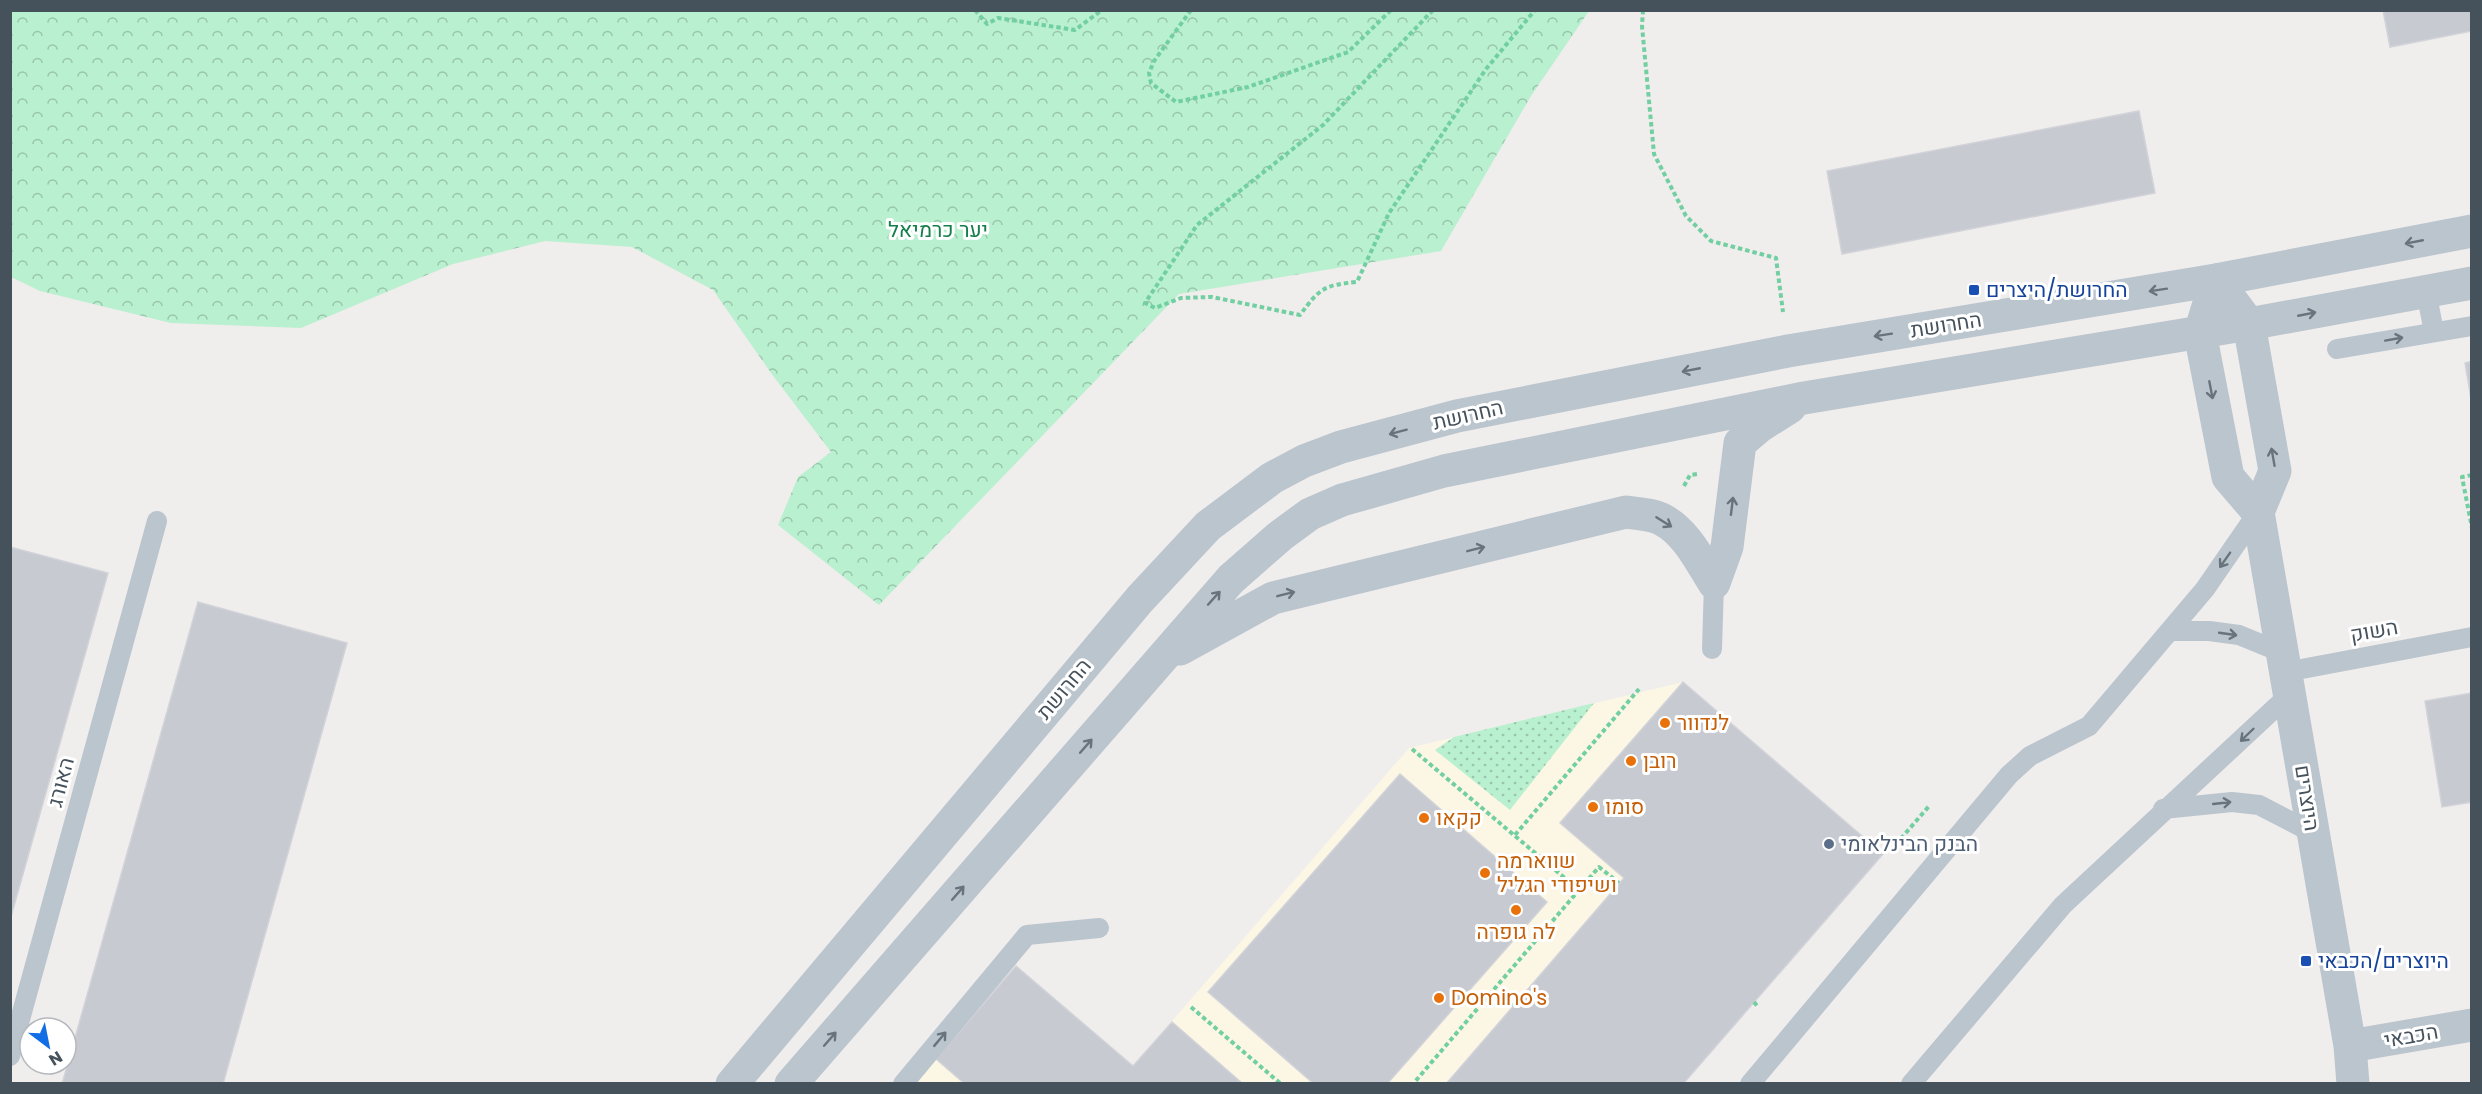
<svg xmlns="http://www.w3.org/2000/svg" width="2482" height="1094" viewBox="0 0 2482 1094" font-family="Poppins,Heebo,sans-serif">
	<defs>
		<pattern id="forest-crowns" width="20" height="18" patternUnits="userSpaceOnUse" patternTransform="scale(1.5)"><rect width="20" height="18" fill="#b9f0cf"/><path d="M2 6a3 3 0 1 1 6 0M12 15a3 3 0 1 1 6 0" fill="none" stroke="#98c5ab"/></pattern>
		<pattern id="park-dots" width="8" height="8" patternUnits="userSpaceOnUse" patternTransform="scale(1.5)"><rect width="8" height="8" fill="#b9f0cf"/><path d="M2 2h.1M6 6h.1" fill="none" stroke="#98c5ab" stroke-width="1.8" stroke-linecap="round"/></pattern>
	</defs>
	<rect width="100%" height="100%" fill="#f0eded"/>
	<path fill="#fcf6e5" d="M1683 682 1883 854 1683 1083 914 1084 1016 966 1133 1066 1409 748Z"/>
	<path fill="url(#forest-crowns)" d="M11 10H1589V11L1531 96 1441 251 1179 294 879 605 778 525 798 477 831 452 771 373 713 290 632 247 545 241 453 264 301 328 171 323 40 291 11 277Z"/>
	<path fill="url(#park-dots)" d="M1594 703 1510 810 1435 750 1454 737Z"/>
	<path fill="#c7cad0" stroke="#d1d3d9" stroke-width="1.5" d="M2383 10H2472V31L2390 47Z
		M2139 111 2155 193 1842 254 1827 171Z
		M2472 361V405L2465 363Z
		M10 547 108 573 10 920Z
		M198 602 347 643 223 1084H62Z
		M1683 682 1883 854 1683 1084H1446L1624 878 1560 823Z
		M2472 693V802L2442 807 2425 701Z
		M1400 774 1547 902 1387 1084H1314L1208 992Z
		M1016 966 1133 1066 1172 1022 1243 1084H965L936 1059Z"/>
	<g fill="none" stroke-linecap="round" stroke-linejoin="round">
		<path stroke="#71cfa1" stroke-width="4" stroke-dasharray="4.5 3" stroke-linecap="butt" d="M975 10 987 24 998 18 1075 30 1102 10
			M1191 10 1154 61 1149 73 1151 83 1176 102 1248 87 1348 52 1391 10
			M1433 10 1323 125 1197 225 1145 303 1155 308 1181 298 1212 297 1300 315C1320 288 1324 285 1357 282L1389 213 1486 69 1535 10
			M1643 10 1642 26 1654 154 1686 216 1711 241 1776 258 1783 312
			M2472 475 2462 477 2472 528
			M1684 486 1690 475 1697 474
			M1412 749 1579 890 1413 1084
			M1515 835 1639 689
			M1891 850 1930 805
			M1579 890 1599 867 1619 883
			M1493 990 1513 1006
			M1754 1002 1758 1007
			M1191 1007 1281 1084"/>
		<path stroke="#bbc5cd" stroke-width="20" d="M2426 291 2434 332
			M2337 349 2472 326
			M2170 631H2209L2239 635 2283 653
			M1712 649 1714 583
			M2286 672 2472 637
			M2163 809 2232 802 2259 805 2313 833
			M10 1056 157 521
			M903 1084 1027 935 1099 928
			M1750 1084 2009 775 2030 756 2089 726 2205 589 2258 512
			M1911 1084 2063 905 2289 695"/>
		<path stroke="#bbc5cd" stroke-width="33" d="M2216 280 2249 324 2275 471 2258 512 2350 1046 2353 1084
			M2216 280 2200 333 2228 477 2258 512
			M2350 1046 2472 1025"/>
		<path stroke="#bbc5cd" stroke-width="33" d="M1714 583 1727 547 1740 443 1760 426 1790 407
			M1180 649 1273 598 1626 512C1638 514 1653 514 1663 520 1686 532 1700 561 1714 583
			M732 1084 1140 599 1208 526 1272 478 1304 461 1341 447 1457 416 1788 351 2216 280 2472 231
			M791 1084 1231 579 1280 536 1310 514 1342 500 1444 471 1804 398 2249 324 2472 283"/>
	</g>
	<defs><path id="oneway-shaft" d="M-6 0H5M1.5-3L5.5 0L1.5 3" fill="none" stroke-width="1.6" stroke-linecap="round" stroke-linejoin="round" transform="scale(1.5)"/></defs>
	<g stroke="#68747d">
		<use href="#oneway-shaft" transform="translate(2414 242) rotate(169)"/>
		<use href="#oneway-shaft" transform="translate(2158 290) rotate(171)"/>
		<use href="#oneway-shaft" transform="translate(2307 314) rotate(-11)"/>
		<use href="#oneway-shaft" transform="translate(1883 335) rotate(171)"/>
		<use href="#oneway-shaft" transform="translate(2394 339) rotate(-10)"/>
		<use href="#oneway-shaft" transform="translate(1691 370) rotate(169)"/>
		<use href="#oneway-shaft" transform="translate(2211 390) rotate(79)"/>
		<use href="#oneway-shaft" transform="translate(1398 432) rotate(165)"/>
		<use href="#oneway-shaft" transform="translate(2273 457) rotate(-100)"/>
		<use href="#oneway-shaft" transform="translate(1732 506) rotate(-83)"/>
		<use href="#oneway-shaft" transform="translate(1664 522) rotate(32)"/>
		<use href="#oneway-shaft" transform="translate(1476 549) rotate(-14)"/>
		<use href="#oneway-shaft" transform="translate(2225 560) rotate(125)"/>
		<use href="#oneway-shaft" transform="translate(1286 594) rotate(-14)"/>
		<use href="#oneway-shaft" transform="translate(1214 598) rotate(-48)"/>
		<use href="#oneway-shaft" transform="translate(2228 634) rotate(8)"/>
		<use href="#oneway-shaft" transform="translate(2247 735) rotate(136)"/>
		<use href="#oneway-shaft" transform="translate(1086 746) rotate(-49)"/>
		<use href="#oneway-shaft" transform="translate(2222 803) rotate(-6)"/>
		<use href="#oneway-shaft" transform="translate(958 893) rotate(-49)"/>
		<use href="#oneway-shaft" transform="translate(830 1039) rotate(-49)"/>
		<use href="#oneway-shaft" transform="translate(940 1039) rotate(-50)"/>
	</g>
	<g fill="#1a4fb4" stroke="#fff" stroke-width="2">
		<rect x="1968" y="284" width="12" height="12" rx="3"/>
		<rect x="2300" y="955" width="12" height="12" rx="3"/>
	</g>
	<g fill="#e8710a" stroke="#fff" stroke-width="2">
		<circle cx="1665" cy="723" r="6"/>
		<circle cx="1631" cy="761" r="6"/>
		<circle cx="1593" cy="807" r="6"/>
		<circle cx="1424" cy="818" r="6"/>
		<circle cx="1485" cy="873" r="6"/>
		<circle cx="1516" cy="910" r="6"/>
		<circle cx="1439" cy="998" r="6"/>
	</g>
	<circle fill="#5c6f8a" stroke="#fff" stroke-width="2" cx="1829" cy="844" r="6"/>
	<g text-anchor="middle" stroke-width="6" stroke-linejoin="round" paint-order="stroke">
		<g font-size="21" fill="#147f4a" stroke="#fff">
			<text x="938" y="237">יער כרמיאל</text>
		</g>
		<g font-size="21" fill="#164399" stroke="#fff" text-anchor="start">
			<text x="1986" y="297">החרושת/היצרים</text>
			<text x="2318" y="968">היוצרים/הכבאי</text>
		</g>
		<g font-size="21" fill="#45515b" stroke="#fff">
			<text transform="translate(1946 325) rotate(-9)" y="7">החרושת</text>
			<text transform="translate(1468 415) rotate(-13)" y="7">החרושת</text>
			<text transform="translate(2374 631) rotate(-10)" y="7">השוק</text>
			<text transform="translate(1064 689) rotate(-50)" y="7">החרושת</text>
			<text transform="translate(61 782) rotate(-75)" y="7">האורג</text>
			<text transform="translate(2307 798) rotate(81)" y="7">היוצרים</text>
			<text transform="translate(2411 1036) rotate(-10)" y="7">הכבאי</text>
		</g>
		<g font-size="21" fill="#c56008" stroke="#fff" text-anchor="start">
			<text x="1677" y="730">לנדוור</text>
			<text x="1643" y="768">רובן</text>
			<text x="1605" y="814">סומו</text>
			<text x="1436" y="825">קקאו</text>
			<text x="1497" y="868">שווארמה<tspan x="1497" dy="24">ושיפודי הגליל</tspan></text>
			<text x="1516" y="939" text-anchor="middle">לה גופרה</text>
			<text x="1451" y="1005">Domino's</text>
		</g>
		<g font-size="21" fill="#4e5e75" stroke="#fff" text-anchor="start">
			<text x="1841" y="851">הבנק הבינלאומי</text>
		</g>
	</g>
	<rect width="2482" height="1094" fill="none" stroke="#45515b" stroke-width="24"/>
	<g transform="translate(48 1046) rotate(148)"><circle r="28" fill="#ffffff" stroke="#b5b9bd" stroke-width="1.5"/>
	<path d="M0-4.5L10 22L0 15L-10 22Z" fill="#136de5"/>
	<text y="-9" font-size="16" font-weight="bold" text-anchor="middle" fill="#45515b">N</text>
	</g>
</svg>
